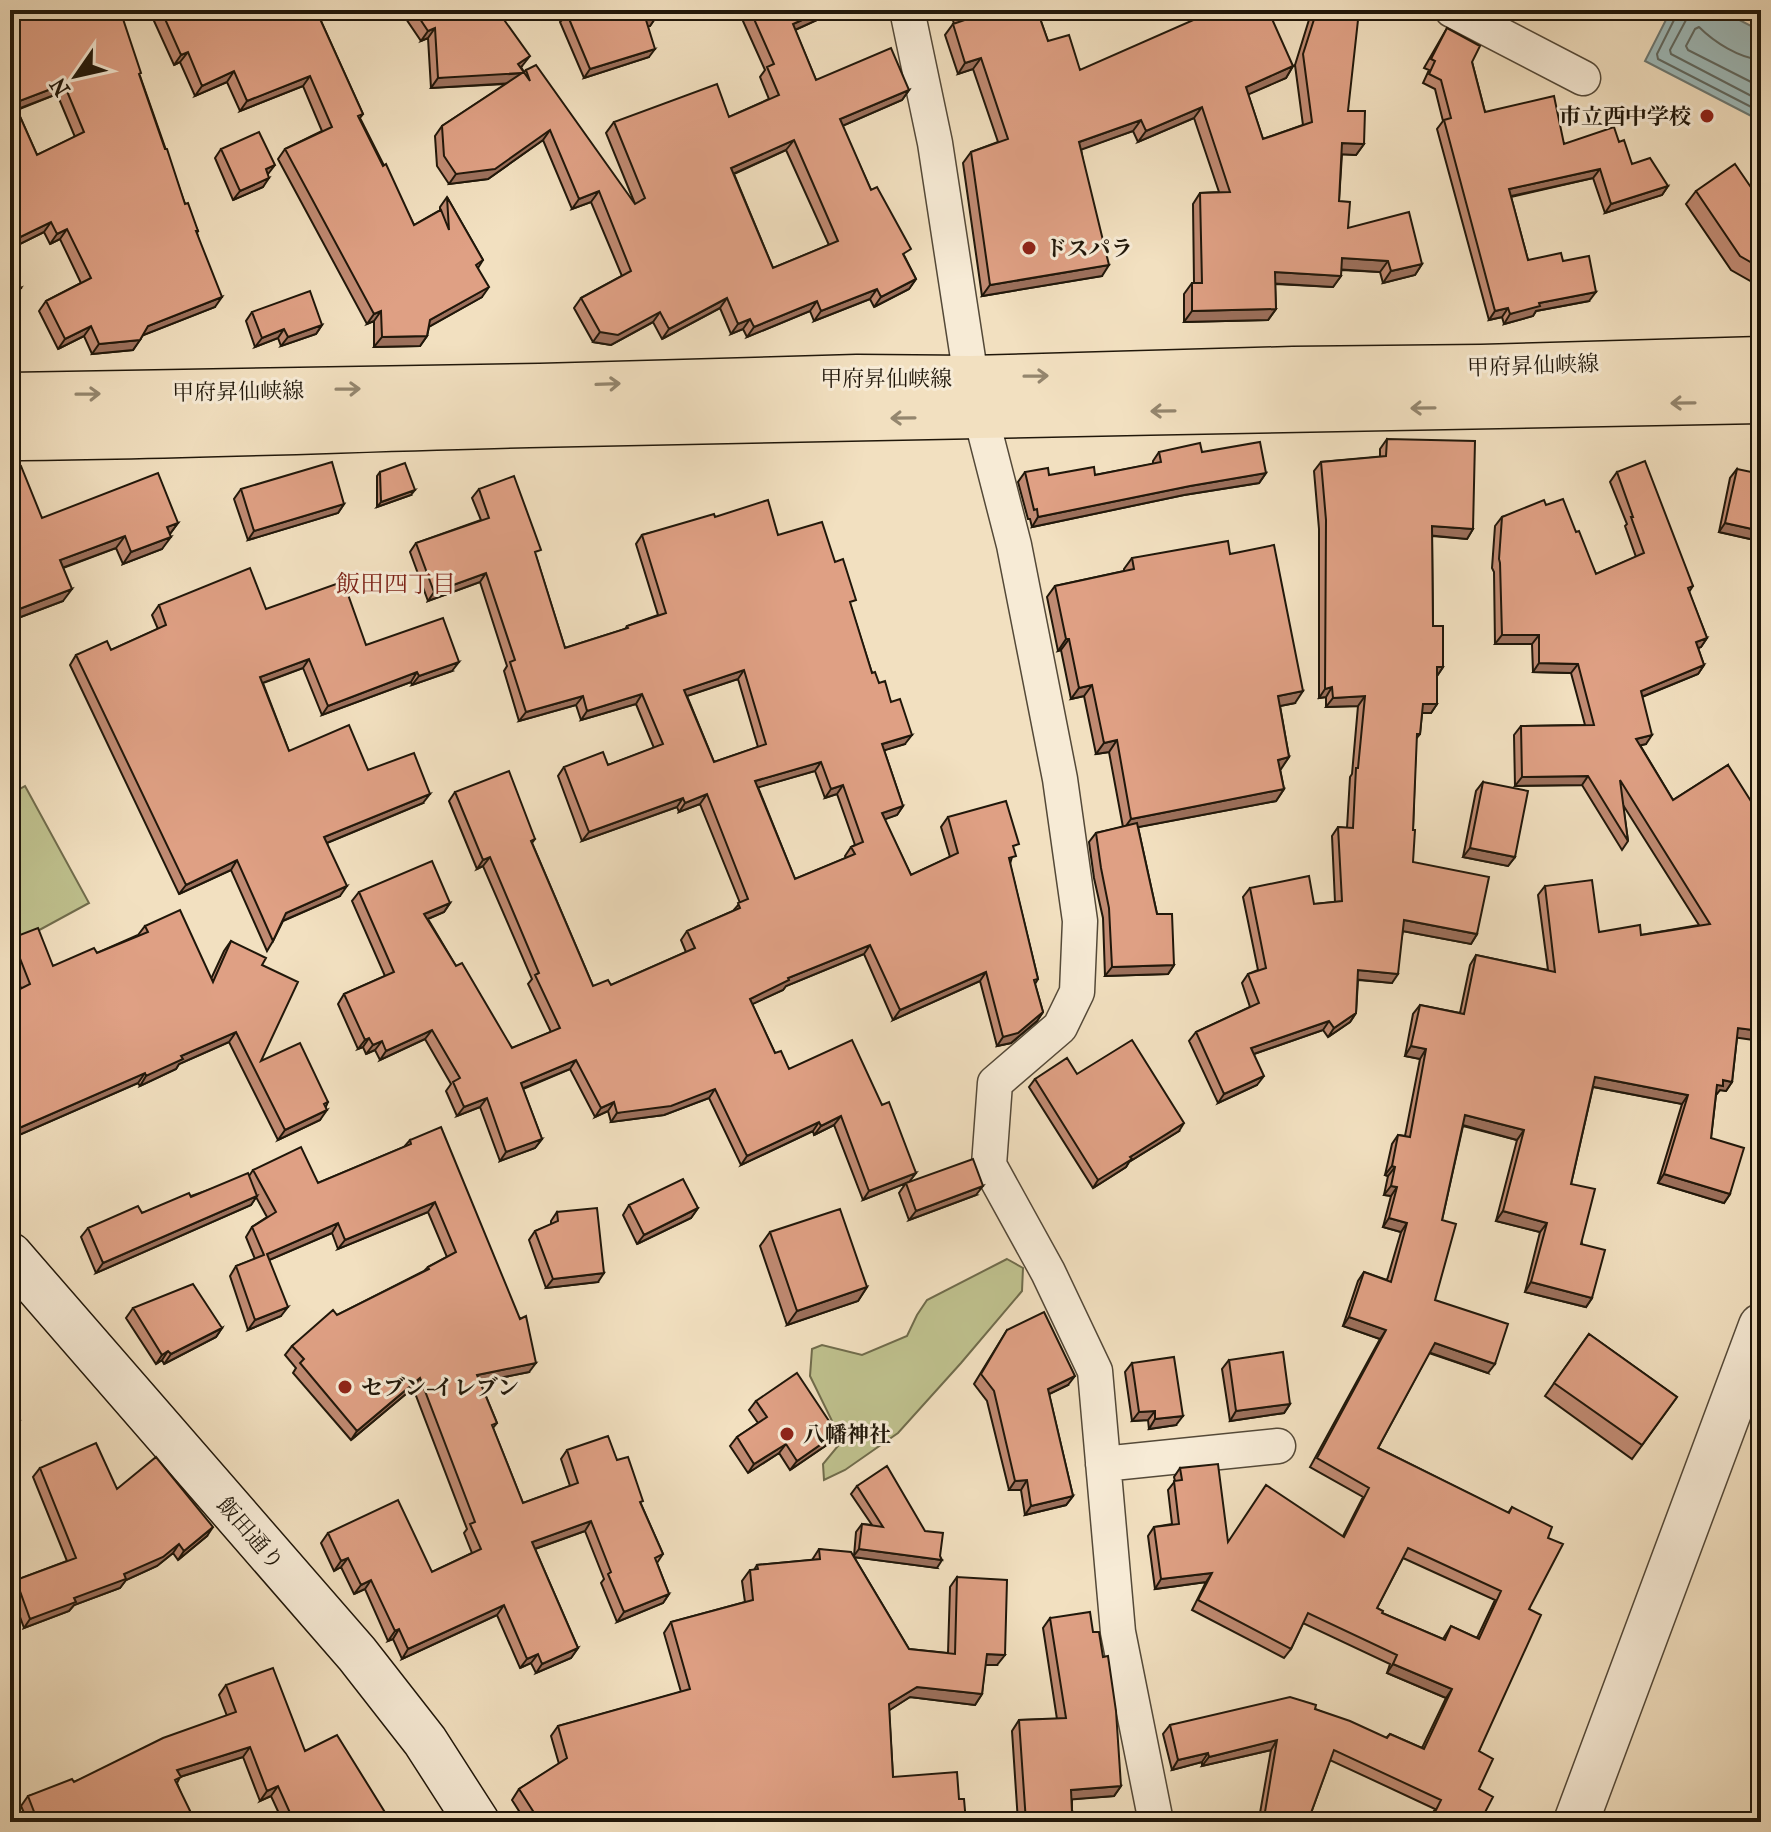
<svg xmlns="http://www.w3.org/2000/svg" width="1771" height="1832" viewBox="0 0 1771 1832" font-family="'IM FELL French Canon','Noto Serif JP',serif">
	<rect width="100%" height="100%" fill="#f2e0c0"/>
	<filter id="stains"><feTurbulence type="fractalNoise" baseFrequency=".0025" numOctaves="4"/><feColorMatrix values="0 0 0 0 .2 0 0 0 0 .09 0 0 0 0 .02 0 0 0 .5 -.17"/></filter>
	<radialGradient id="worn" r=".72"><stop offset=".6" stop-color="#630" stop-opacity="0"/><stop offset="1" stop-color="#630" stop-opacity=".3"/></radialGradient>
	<path fill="#bfc18e" stroke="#706c4c" stroke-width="2" d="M25 786 89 903 10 946V794Z
		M1007 1259 1023 1268 1022 1291 961 1363 898 1433 845 1470 824 1480 823 1464 838 1446 836 1429 810 1376 812 1349 822 1345 862 1355 907 1336 917 1315 927 1300Z"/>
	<path fill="#9ebbbb" stroke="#6c7974" stroke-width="2" d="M1671 10H1720L1761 31V121L1645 61Z"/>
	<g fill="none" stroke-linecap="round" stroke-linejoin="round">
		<path stroke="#5f6962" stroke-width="2" d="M1677 10 1676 16 1657 54 1658 59 1761 112
			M1687 10 1686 20 1670 50 1671 54 1761 101
			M1761 60C1739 58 1714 42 1699 27L1695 29 1686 46 1688 50 1761 87"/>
		<defs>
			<path id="minor" d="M907 10 935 143 971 378 1014 545 1060 779 1080 921 1077 992 1060 1027 995 1083 989 1165 1048 1272 1095 1371 1118 1632 1156 1822
				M1452 10 1583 78
				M1103 1464 1278 1446"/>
			<path id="tertiary" d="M1576 1822 1761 1326"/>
			<path id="secondary" d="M10 1255 357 1654 425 1741 477 1822"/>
			<path id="primary" d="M10 395 540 386 857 377 971 378 1293 369 1481 367 1761 359
				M10 438C183 437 356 429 529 425 940 415 1350 410 1761 401"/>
		</defs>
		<use href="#minor" stroke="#544938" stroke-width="37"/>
		<use href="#tertiary" stroke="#544938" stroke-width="47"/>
		<use href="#secondary" stroke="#20170a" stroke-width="47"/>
		<use href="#primary" stroke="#20170a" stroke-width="47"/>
		<use href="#minor" stroke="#f7ebd6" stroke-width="34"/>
		<use href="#tertiary" stroke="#f7ebd6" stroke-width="44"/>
		<use href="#secondary" stroke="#f7ebd6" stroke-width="44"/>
		<use href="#primary" stroke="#f2e0c0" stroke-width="44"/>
	</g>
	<path fill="#c08a72" stroke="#20170a" stroke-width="2" fill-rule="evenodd" d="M10 10 140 76 185 204 198 231 197 233 215 307 143 335 133 350 92 354 84 336 58 349 39 311 46 301 81 283 60 239 50 244 44 232 10 249ZM57 94 75 137 37 155 17 110Z
		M149 10H316L363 114 360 118 414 225 440 210V207L447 197 483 260 478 268 482 297 429 327 427 336 420 346 374 347V321L367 324 278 159 285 149 322 131 303 86 240 111 227 82 195 96 180 62 174 65Z
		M400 10H497L522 66 521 67 524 72 526 70 635 204 606 133 614 122 729 117 769 99 760 77 765 70 738 10H824L817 20 795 30 816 80 909 90 902 100 842 126 871 190 916 279 909 289 874 307 870 299 814 321 810 311 747 337 743 329 731 334 720 308 662 339 653 322 611 345 593 342 574 308 581 298 622 276 591 202 572 209 543 140 488 179 449 184 437 166 435 136 442 126 506 84 431 88 428 38 421 41ZM786 150 829 245 773 268 734 174Z
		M559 10H654L656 17 650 26H648L649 57 584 78 560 22 563 19Z
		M950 10H1037L1048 41 1080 70 1293 66 1286 78 1248 94 1263 139 1303 125 1295 65 1312 10H1345L1343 17 1348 111 1364 144 1356 155 1342 154 1339 201 1348 228 1422 264 1415 275 1383 283 1380 272 1341 270V276L1333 287 1275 284 1276 309 1268 320 1184 322V294L1192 283H1194L1193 204 1200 193 1219 192 1194 118 1138 142 1133 131 1081 149 1102 276 982 296 963 163 971 152 998 142 973 69 958 74 945 35 953 24H954Z
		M1447 28 1472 62 1485 112 1564 144 1619 142 1632 164 1668 186 1662 195 1605 213 1593 178 1511 197 1528 260 1563 261 1589 301 1536 311 1533 316 1504 324 1502 317 1489 320 1437 129 1443 121 1435 89 1423 83 1429 70 1424 68Z
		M221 149 268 174 263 187 233 200 215 158Z
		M1696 191 1761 202V287L1731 270 1686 204Z
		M252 312 322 325 316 334 281 346 278 338 255 347 246 321Z
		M1387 439 1473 529 1467 539 1432 536 1433 626 1443 667 1437 676V704L1431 713H1422L1420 734 1416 739 1413 830V862L1477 934 1471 944 1403 931 1392 983 1358 980 1356 1013 1350 1022 1328 1037 1323 1030 1254 1054 1257 1085 1218 1103 1189 1041 1196 1032 1250 1007 1242 983 1248 974 1258 970 1243 897 1250 888 1314 904 1335 902 1332 836 1338 827 1347 828 1350 777 1352 774 1358 706 1326 707V697L1319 698V529L1314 471 1321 462 1380 457V449Z
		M1159 452H1202L1266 473 1259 483 1184 495 1032 527 1030 519H1028L1018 482 1025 472 1049 475H1095L1153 464V461Z
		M1737 469 1759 541 1719 532 1730 478Z
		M10 470 42 518 178 523 170 534 162 549 123 564 116 548 63 568V601L10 621Z
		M380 472 411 495 377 507V476Z
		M1617 472 1693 586 1689 592 1707 638 1701 647 1698 648 1704 665 1698 674 1642 697 1646 744 1640 745 1673 800 1728 765 1737 1038 1732 1082 1726 1091 1720 1090 1716 1095 1711 1138 1730 1194 1724 1203 1658 1183 1682 1104 1593 1087 1571 1184 1592 1298 1586 1307 1525 1292 1540 1232 1496 1221 1517 1140 1463 1126 1442 1220 1435 1300 1488 1373 1429 1353 1378 1448 1508 1513 1512 1507 1548 1538 1529 1609 1479 1751V1789L1480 1822H1428L1435 1809 1330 1760 1311 1813H1260L1271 1750 1202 1766V1762L1172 1770 1163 1734 1170 1725 1315 1709 1386 1738 1390 1734 1422 1748 1446 1698 1387 1673 1390 1664 1303 1623 1291 1649 1284 1658 1192 1610 1206 1582 1155 1589 1148 1536 1154 1527 1172 1524 1168 1490 1175 1481 1174 1477 1180 1468 1228 1542 1343 1536 1363 1497 1310 1467 1380 1339 1343 1326 1358 1281 1364 1272 1387 1280 1401 1232 1383 1227 1391 1196 1384 1195 1388 1176 1385 1175 1392 1144 1398 1135 1405 1136 1420 1059 1405 1056 1413 1014 1420 1005 1460 1013 1470 965 1476 955 1548 970 1538 895 1545 886 1599 932 1641 935 1699 925 1623 805 1628 841 1622 850 1582 785 1515 786 1514 735 1521 726 1585 725 1571 673 1533 672 1532 644H1495L1494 572 1492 568 1495 526 1502 517 1546 505 1576 532 1596 574 1636 557 1625 526 1627 524 1610 482ZM1403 1558 1495 1600 1477 1638 1451 1626 1443 1639 1382 1613 1377 1608Z
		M241 489 344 504 338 513 248 540 234 499Z
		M479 489 536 556 565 648 625 629 627 626 658 615 636 544 642 535 715 517 778 535 835 562 851 607 872 673 879 683 905 744 884 750 903 806 897 815 884 819 911 875 950 857 941 827 948 817 1014 850 1010 864 1038 979 1035 984 1043 1012 1037 1021 1011 1043 997 1046 980 981 893 1020 864 954 786 986 783 990 752 1004 775 1053 789 1069 882 1105 916 1173 909 1182 863 1200 834 1125 814 1135 813 1131 741 1165 709 1098 664 1115 611 1122 608 1111 595 1117 570 1069 523 1089 542 1139 535 1148 500 1161 480 1107 457 1116 446 1091 451 1084 425 1039 380 1060 375 1050 366 1054 363 1047 358 1049 338 1004 344 994 385 976 352 901 359 892 450 903 444 912 428 919 456 966 512 1048 551 1032 528 984 532 979 483 866 477 869 449 801 455 792 535 839 532 843 593 986 611 985 686 952 681 940 687 931 733 911 740 903 700 804 679 812 677 807 582 841 558 776 564 767 608 765 654 748 636 704 581 720 576 705 519 721 504 671 507 666 480 582 428 601 410 552 416 543 481 520 472 498ZM738 679 758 747 714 762 687 696ZM815 771 825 798 837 794 855 845 851 847 845 856 846 858 795 879 758 787Z
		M1230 554 1295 703 1280 706 1289 757 1280 769 1284 789 1276 801 1138 827 1157 914 1174 965 1168 974 1105 976 1103 918 1094 878 1089 842 1096 833 1123 827 1109 752 1096 754 1084 696 1071 699 1061 650 1058 651 1047 597 1055 586 1124 571V569L1132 558Z
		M159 605 266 609 366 645 452 671 412 685 411 682 322 715 303 668 263 683 289 751 368 770 423 803 327 843 340 896 283 921 273 941 267 951 231 870 179 894 70 665 76 655 111 650 158 629 152 615Z
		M1483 782 1515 857 1508 866 1463 857 1476 791Z
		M145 926 211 979 224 951 231 941 262 965 261 1061 328 1102 320 1120 278 1140 229 1042 179 1064 176 1069 140 1086 138 1083 10 1139V993L21 988 10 961V940L12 938 53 966 97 953 138 935Z
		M1077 1074 1179 1131 1129 1162 1126 1167 1093 1188 1029 1087 1035 1079Z
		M410 1140 529 1372 480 1382 497 1423 493 1428 523 1503 570 1486 561 1459 567 1450 617 1460 641 1504 663 1554 657 1563 669 1594 663 1603 617 1622 601 1583 604 1579 585 1531 535 1549 578 1648 571 1658 536 1673 531 1663 520 1668 497 1615 402 1659 393 1639 388 1641 365 1589 354 1594 341 1567 334 1571 321 1543 328 1533 432 1572 472 1553 464 1533 467 1529 413 1388 351 1440 293 1373 296 1368 285 1355 292 1346 337 1315 424 1271 428 1267 447 1257 428 1212 338 1249 332 1233 269 1260 281 1316 248 1330 230 1276 236 1266 255 1259 246 1237 252 1227 267 1217 256 1197 251 1205 96 1273 81 1237 88 1228 142 1213 249 1176 253 1170 318 1183 404 1147Z
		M906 1183 976 1195 909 1220 899 1193Z
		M629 1205 698 1208 691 1218 637 1244 623 1215Z
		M557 1212 598 1282 546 1288 529 1240 535 1231 551 1225V1221Z
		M770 1232 867 1287 858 1301 787 1325 760 1246Z
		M133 1308 222 1328 216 1337 164 1364 162 1360 156 1364 126 1318Z
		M1007 1330 1068 1385 1049 1394 1073 1496 1066 1505 1025 1515 1021 1490H1009L987 1401 974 1384Z
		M1589 1334 1677 1397 1632 1459 1545 1396Z
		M1229 1360 1290 1404 1284 1413 1230 1421 1222 1369Z
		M1132 1363 1176 1425 1149 1429 1148 1420 1132 1421 1125 1372Z
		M756 1401 837 1433 831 1442 790 1470 779 1453 748 1473 730 1446 737 1437 758 1423 749 1410Z
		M40 1468 117 1489 207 1536 178 1560 173 1553 157 1566 126 1580 120 1588 74 1605 69 1611 24 1628 10 1589 16 1580 67 1561 33 1477Z
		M857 1486 937 1568 854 1557 909 1649 948 1653 950 1587 957 1577 997 1665H985L982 1694 975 1705 910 1697 889 1710 893 1777 959 1799 966 1822H526L512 1800 519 1789 559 1764 551 1736 558 1726 681 1692 664 1633 671 1622 745 1602 742 1581 750 1570H754L757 1565 812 1560 819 1549 854 1556 856 1532 862 1524 872 1525 851 1494Z
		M1050 1618 1121 1786 1114 1796 1072 1799V1812L1065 1822H1018L1012 1731 1019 1720 1057 1719 1043 1628Z
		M226 1685 391 1822 282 1820 271 1796 260 1801 243 1757 180 1777 177 1783 192 1822H28L21 1806 28 1796 74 1782 227 1716 219 1695Z"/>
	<path fill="#9c705c" stroke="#20170a" stroke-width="2" d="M824 10 817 20 786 34 793 24Z
		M656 17 650 26 640 29 646 20Z
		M435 28 428 38 421 41 428 31Z
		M655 49 649 57 584 78 590 69Z
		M188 52 180 62 174 65 181 55Z
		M530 56 522 66 511 74 522 73 515 83 431 88 438 78 518 64Z
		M981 58 973 69 958 74 965 63Z
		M1293 66 1286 78 1238 99 1246 87Z
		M234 71 227 82 195 96 202 86Z
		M310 76 303 86 240 111 247 101Z
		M64 84 57 94 10 112 14 103Z
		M909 90 902 100 833 130 840 119Z
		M1202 107 1194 118 1138 142 1146 131Z
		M1141 120 1133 131 1072 153 1079 142Z
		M550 130 543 140 488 179 449 184 456 174Z
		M794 140 786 150 724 178 731 168Z
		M1342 143 1364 144 1356 155 1335 154Z
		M275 165 268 174 259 178 266 169Z
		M1600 169 1593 178 1502 198 1509 189Z
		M269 178 263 187 233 200 240 191Z
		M1668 186 1662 195 1605 213 1611 204Z
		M599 191 591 202 572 209 579 199Z
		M51 222 44 232 10 249V242Z
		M67 229 60 239 50 244 57 234Z
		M1342 258 1388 261 1380 272 1334 269Z
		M1422 264 1415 275 1383 283 1391 271Z
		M1109 265 1102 276 982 296 990 285Z
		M1275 272 1341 276 1333 287 1267 283Z
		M916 279 909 289 874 307 881 297Z
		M489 287 482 297 423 330 430 320Z
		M21 288 14 298 10 300V293Z
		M877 289 870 299 814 321 821 311Z
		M1596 292 1589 301 1536 311 1533 316 1504 324 1510 314 1539 303Z
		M222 297 215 307 141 336 148 326Z
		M727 298 720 308 662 339 669 329Z
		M817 301 810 311 747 337 754 327Z
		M1508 308 1502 317 1489 320 1495 311Z
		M1276 309 1268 320 1184 322 1192 311Z
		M381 311 374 321 367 324 374 314Z
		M660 312 653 322 611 345 593 342 600 332Z
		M750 319 743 329 731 334 738 324Z
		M322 325 316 334 281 346 288 337Z
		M91 326 84 336 58 349 65 339Z
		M284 329 278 338 255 347 262 338Z
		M427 336 420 346 374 347 382 337Z
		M140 340 133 350 92 354 99 344Z
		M1266 473 1259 483 1184 495 1032 527 1038 517 1190 486Z
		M415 490 411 495 377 507 381 502Z
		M344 504 338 513 248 540 254 531Z
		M178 523 169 535 167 527Z
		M1725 523 1761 531V538L1759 541 1719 532Z
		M1432 526 1473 529 1467 539 1426 535Z
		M125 536 116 548 51 572 60 560Z
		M171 537 162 549 123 564 131 552Z
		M486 573 480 582 428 601 434 592Z
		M72 589 63 601 10 621V616L14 611Z
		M1502 635H1539L1532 644H1495Z
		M1707 638 1701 647 1689 652 1696 642Z
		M1066 639H1069L1061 650 1058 651Z
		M309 659 303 668 254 686 260 677Z
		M459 662 452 671 412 685 419 676Z
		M1539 663 1578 664 1571 673 1533 672Z
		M1704 665 1698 674 1634 700 1641 691Z
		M1437 667H1443L1437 676Z
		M744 670 738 679 678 699 684 690Z
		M417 672 411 682 322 715 328 706Z
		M1092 685 1084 696 1071 699 1079 688Z
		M1332 687 1326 697 1319 698 1325 689Z
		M1303 691 1295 703 1270 708 1278 696Z
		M642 694 636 704 581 720 587 711Z
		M583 696 576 705 519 721 526 712Z
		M1365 696 1358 706 1326 707 1333 698Z
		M1423 704H1437L1431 713H1417Z
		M912 735 905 744 876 753 882 744Z
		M1652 735 1646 744 1630 748 1636 739Z
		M1117 740 1109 752 1096 754 1104 743Z
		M1289 757 1281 769 1270 771 1278 760Z
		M821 762 815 771 749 790 755 781Z
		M1588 776 1582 785 1515 786 1522 777Z
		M843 785 837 794 825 798 831 789Z
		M1284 789 1276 801 1123 830 1131 819Z
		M430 794 423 803 317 847 324 837Z
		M707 794 700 804 679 812 685 803Z
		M683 798 677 807 582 841 589 832Z
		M903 806 897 815 875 823 882 813Z
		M1470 848 1515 857 1508 866 1463 857Z
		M490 857 483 866 477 869 483 860Z
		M237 860 231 870 179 894 186 885Z
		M347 886 340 896 280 922 286 913Z
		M450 903 444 912 418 923 424 914Z
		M1404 920 1477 934 1471 944 1397 930Z
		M870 945 864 954 786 986 783 990 744 1008 750 999 788 978Z
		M1174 965 1168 974 1105 976 1112 967Z
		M1358 970 1398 974 1392 983 1352 979Z
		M986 972 980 981 893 1020 900 1010Z
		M1043 1012 1037 1021 1011 1043 997 1046 1003 1037Z
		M1356 1013 1350 1022 1328 1037 1334 1028Z
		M1329 1021 1323 1030 1245 1057 1251 1048Z
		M1738 1028 1761 1031V1041L1732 1037Z
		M432 1030 425 1039 380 1060 386 1051Z
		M236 1032 229 1042 179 1064 176 1069 140 1086 146 1076 181 1056Z
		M369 1038 363 1047 358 1049 365 1040Z
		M382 1041 375 1050 366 1054 373 1045Z
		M1411 1046 1426 1049 1420 1059 1405 1056Z
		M576 1060 570 1069 514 1092 521 1083Z
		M145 1073 138 1083 10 1139V1132Z
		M1264 1076 1257 1085 1218 1103 1224 1094Z
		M1595 1077 1688 1095 1682 1104 1589 1086Z
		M1723 1080 1732 1082 1726 1091 1720 1090 1716 1095 1710 1094 1717 1085Z
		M715 1089 709 1098 664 1115 611 1122 617 1113Z
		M487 1098 480 1107 457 1116 464 1107Z
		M614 1102 608 1111 595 1117 601 1108Z
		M327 1110 320 1120 278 1140 285 1130Z
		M1465 1115 1524 1130 1517 1140 1459 1124Z
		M841 1116 834 1125 814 1135 821 1126Z
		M819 1122 813 1131 741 1165 747 1156Z
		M1184 1123 1179 1131 1129 1162 1126 1167 1093 1188 1098 1180 1130 1157Z
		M542 1139 535 1148 500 1161 506 1152Z
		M1392 1166 1395 1167 1388 1176 1385 1175Z
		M916 1173 909 1182 863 1200 869 1191Z
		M1664 1174 1730 1194 1724 1203 1658 1183Z
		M983 1186 976 1195 909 1220 916 1211Z
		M1391 1186 1397 1187 1391 1196 1384 1195Z
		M257 1196 251 1205 96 1273 103 1263Z
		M435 1202 428 1212 338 1249 345 1240Z
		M698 1208 691 1218 637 1244 644 1235Z
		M1503 1211 1547 1223 1540 1232 1496 1221Z
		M1389 1218 1407 1223 1401 1232 1383 1227Z
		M338 1223 332 1233 260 1264 267 1254Z
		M604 1273 598 1282 546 1288 553 1279Z
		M1531 1282 1592 1298 1586 1307 1525 1292Z
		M867 1287 858 1301 787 1325 797 1311Z
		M288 1307 281 1316 248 1330 255 1320Z
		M1349 1317 1386 1330 1380 1339 1343 1326Z
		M222 1328 216 1337 164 1364 171 1354Z
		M1435 1343 1495 1364 1488 1373 1428 1352Z
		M168 1351 162 1360 156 1364 162 1355Z
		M536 1363 529 1372 470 1384 477 1375Z
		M1075 1376 1068 1385 1041 1398 1048 1389Z
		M420 1378 413 1388 351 1440 357 1431Z
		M1290 1404 1284 1413 1230 1421 1236 1411Z
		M1155 1411 1148 1420 1132 1421 1139 1412Z
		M1183 1416 1176 1425 1149 1429 1155 1419Z
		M19 1422 13 1431 10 1432V1426Z
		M837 1433 831 1442 790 1470 797 1461Z
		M786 1444 779 1453 748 1473 754 1464Z
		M1027 1480 1021 1490H1009L1015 1481Z
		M1073 1496 1066 1505 1025 1515 1031 1506Z
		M591 1521 585 1531 526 1552 532 1542Z
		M213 1527 207 1536 178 1560 184 1551Z
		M179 1544 173 1553 157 1566 126 1580 120 1588 74 1605 69 1611 24 1628 30 1619 124 1574Z
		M859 1549 942 1560 937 1568 853 1557Z
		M348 1558 341 1567 334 1571 341 1561Z
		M1212 1573 1206 1582 1155 1589 1161 1579Z
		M371 1580 365 1589 354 1594 361 1585Z
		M669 1594 663 1603 617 1622 624 1612Z
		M504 1605 497 1615 402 1659 408 1649Z
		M399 1629 393 1639 388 1641 395 1631Z
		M578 1648 571 1658 536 1673 542 1664Z
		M538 1654 531 1663 520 1668 527 1659Z
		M987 1654 1005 1655 997 1665H979Z
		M1393 1664 1452 1689 1446 1698 1387 1673Z
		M917 1687 982 1694 975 1705 910 1697 882 1715 889 1704Z
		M1277 1740 1271 1750 1202 1766 1209 1757Z
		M250 1747 243 1757 170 1780 177 1770Z
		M1208 1753 1202 1762 1172 1770 1178 1760Z
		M278 1786 271 1796 260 1801 267 1791Z
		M1121 1786 1114 1796 1064 1800 1071 1790Z
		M1072 1812 1065 1822H1053L1059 1813Z"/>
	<path fill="#dfa084" stroke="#20170a" stroke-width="2" fill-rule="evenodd" d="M10 10H120L141 73 139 74 165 149H167L185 204 188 203 198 231H196L222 297 148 326 140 340 99 344 91 326 65 339 46 301 91 278 67 229 57 234 51 222 10 242V70L16 67 10 52ZM64 84 84 132 37 155 14 103Z
		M161 10H316L363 114 358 116 383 166 386 164 414 225 441 210 449 230 447 197 483 260 476 265 489 287 430 320 427 336 382 337 381 311 374 314 285 149 332 127 310 76 247 101 234 71 202 86 188 52 181 55Z
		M414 10H497L530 56 518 64 530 81 526 70 536 65 635 204 645 198 614 122 717 84 729 117 779 95 767 67 774 64 750 10H824L793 24 816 80 891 48 909 90 840 119 871 190 877 187 911 249 903 254 916 279 881 297 877 289 821 311 817 301 754 327 750 319 738 324 727 298 669 329 660 312 618 335 600 332 581 298 631 271 599 191 579 199 550 130 495 169 456 174 444 156 442 126 522 73 438 78 435 28 428 31ZM794 140 838 241 773 268 731 168Z
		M569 10H654L656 17 646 20 655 49 590 69 567 14 570 12Z
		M961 10H1037L1048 41 1069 35 1080 70 1216 10H1268L1293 66 1246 87 1263 139 1312 122 1303 54 1317 10H1345L1343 17 1358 20 1348 111H1365L1364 144 1342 143 1339 201 1350 202 1348 228 1409 212 1422 264 1391 271 1388 261 1342 258 1341 276 1275 272 1276 309 1192 311V283H1202L1200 193 1230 192 1202 107 1146 131 1141 120 1079 142 1109 265 990 285 971 152 1008 139 981 58 965 63 953 24 965 20Z
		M1447 28 1480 46 1472 62 1485 112 1554 96 1564 144 1614 127 1619 142 1624 140 1632 164 1650 158 1668 186 1611 204 1600 169 1509 189 1528 260 1561 253 1563 261 1589 256 1596 292 1539 303 1540 306 1510 314 1508 308 1495 311 1444 120 1451 118 1441 80 1429 74 1435 61 1431 59Z
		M259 132 275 165 266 169 269 178 240 191 221 149Z
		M1735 164 1761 202V268L1740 256 1696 191Z
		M10 266 21 288 10 293Z
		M310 291 322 325 288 337 284 329 262 338 252 312Z
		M1387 439 1475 441 1473 529 1432 526 1433 626H1443V667H1437V704H1423L1420 734H1417L1413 830H1415L1413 862 1489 877 1477 934 1404 920 1398 974 1358 970 1356 1013 1334 1028 1329 1021 1251 1048 1264 1076 1224 1094 1196 1032 1259 1003 1248 974 1266 968 1250 888 1309 876 1314 904 1342 901 1338 827 1353 828 1356 768H1358L1365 696 1333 698 1332 687 1325 689 1326 520 1321 462 1386 456Z
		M1260 442 1266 473 1190 486 1038 517 1037 509 1034 510 1025 472 1048 468 1049 475 1094 467 1095 475 1161 462 1159 452 1200 443 1202 452Z
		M1645 461 1693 586 1688 588 1707 638 1696 642 1704 665 1641 691 1652 735 1636 739 1673 800 1728 765 1761 817V1031L1738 1028 1732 1082 1723 1080V1086L1717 1085 1711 1138 1744 1148 1730 1194 1664 1174 1688 1095 1595 1077 1571 1184 1595 1189 1581 1244 1605 1250 1592 1298 1531 1282 1547 1223 1503 1211 1524 1130 1465 1115 1442 1220 1456 1224 1435 1300 1508 1324 1495 1364 1435 1343 1378 1448 1509 1513 1512 1507 1552 1527 1548 1538 1563 1544 1529 1609 1541 1615 1479 1751 1493 1759 1479 1789 1493 1797 1480 1822H1430L1441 1800 1334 1750 1311 1813 1337 1822H1222L1265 1812 1277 1740 1209 1757 1208 1753 1178 1760 1170 1725 1290 1697 1316 1705 1315 1709 1350 1721 1387 1738 1390 1734 1424 1749 1452 1689 1393 1664 1397 1655 1308 1613 1291 1649 1198 1600 1212 1573 1161 1579 1154 1527 1179 1524 1174 1481 1182 1480 1180 1468 1218 1464 1228 1542 1266 1485 1344 1537 1369 1488 1317 1458 1386 1330 1349 1317 1364 1272 1391 1282 1407 1223 1389 1218 1397 1187 1391 1186 1395 1167 1392 1166 1398 1135 1410 1137 1426 1049 1411 1046 1420 1005 1464 1014 1476 955 1555 972 1545 886 1592 880 1599 932 1640 925 1641 935 1710 924 1620 780 1628 841 1588 776 1522 777 1521 726 1594 725 1578 664 1539 663V635H1502L1500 563 1499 559 1502 517 1544 500 1546 505 1563 499 1576 532 1579 531 1596 574 1644 553 1631 517H1633L1617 472ZM1408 1548 1501 1591 1479 1639 1451 1626 1445 1640 1382 1613 1383 1611 1377 1608Z
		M332 462 344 504 254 531 241 489Z
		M405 463 415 490 381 502 380 472Z
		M21 466 42 518 158 473 178 523 167 527 171 537 131 552 125 536 60 560 72 589 14 611 10 602V470Z
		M1737 469 1761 474V531L1725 523Z
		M514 476 541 550 535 552 565 648 628 628 627 626 666 613 642 535 714 514 715 517 768 500 778 535 822 522 835 562 843 559 856 600 850 602 872 673 875 672 879 683 885 681 891 702 900 699 912 735 882 744 903 806 882 813 911 875 958 853 948 817 1006 801 1019 844 1013 846 1016 856 1009 858 1038 979 1034 980 1043 1012 1018 1033 1003 1037 986 972 900 1010 870 945 788 978 789 980 750 999 775 1053 781 1051 789 1069 852 1040 882 1105 889 1102 916 1173 869 1191 841 1116 821 1126 819 1122 747 1156 715 1089 671 1106 617 1113 614 1102 601 1108 576 1060 521 1083 542 1139 506 1152 487 1098 464 1107 453 1082 460 1078 432 1030 386 1051 382 1041 373 1045 369 1038 365 1040 344 994 394 972 359 892 432 861 450 903 424 914 456 966 462 963 512 1048 560 1028 535 975 539 973 490 857 483 860 455 792 509 771 535 839 531 841 593 986 608 980 611 985 695 948 687 931 740 908 738 903 748 899 707 794 685 803 683 798 589 832 564 767 603 752 608 765 663 744 642 694 587 711 583 696 526 712 510 662 515 660 486 573 434 592 416 543 489 518 479 489ZM744 670 766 744 714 762 684 690ZM821 762 831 789 843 785 863 842 851 847 855 854 795 879 755 781Z
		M1228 541 1230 554 1274 545 1303 691 1278 696 1289 757 1278 760 1284 789 1131 819 1117 740 1104 743 1092 685 1079 688 1069 639H1066L1055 586 1134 569 1132 558Z
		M250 568 266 609 339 583 341 590 346 589 366 645 443 618 459 662 419 676 417 672 328 706 309 659 260 677 289 751 349 725 368 770 414 753 430 794 324 837 347 886 286 913 273 941 237 860 186 885 76 655 107 641 111 650 166 625 159 605Z
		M1483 782 1528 791 1515 857 1470 848Z
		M1137 823 1157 914H1172L1174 965 1112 967 1109 908 1101 868 1096 833Z
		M180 910 213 982 231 941 266 958 262 965 298 982 261 1061 300 1043 328 1102 324 1104 327 1110 285 1130 236 1032 181 1056 183 1059 146 1076 145 1073 10 1132V994L30 984 12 938 38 928 53 966 94 948 97 953 148 932 145 926Z
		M1132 1040 1184 1123 1130 1157 1132 1159 1098 1180 1035 1079 1067 1058 1077 1074Z
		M441 1127 520 1319 526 1316 536 1363 477 1375 497 1423 492 1425 523 1503 578 1483 567 1450 608 1436 617 1460 628 1457 643 1501 640 1502 663 1554 655 1558 669 1594 624 1612 608 1574 611 1572 591 1521 532 1542 578 1648 542 1664 538 1654 527 1659 504 1605 408 1649 399 1629 395 1631 371 1580 361 1585 348 1558 341 1561 328 1533 398 1500 432 1572 481 1549 470 1524 475 1522 420 1378 357 1431 300 1363 304 1359 292 1346 333 1310 337 1315 429 1269 428 1267 456 1252 435 1202 345 1240 338 1223 267 1254 288 1307 255 1320 236 1266 264 1255 252 1227 276 1212 253 1170 301 1147 318 1183 411 1144 410 1140Z
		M973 1159 983 1186 916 1211 906 1183Z
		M248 1173 257 1196 103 1263 88 1228 138 1206 142 1213 189 1193 191 1197Z
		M683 1179 698 1208 644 1235 629 1205Z
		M597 1208 604 1273 553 1279 535 1231 558 1221 557 1212Z
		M840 1209 867 1287 797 1311 770 1232Z
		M193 1284 222 1328 171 1354 168 1351 162 1355 133 1308Z
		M1044 1312 1075 1376 1048 1389 1073 1496 1031 1506 1027 1480 1015 1481 994 1391 981 1374 1007 1330Z
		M1589 1334 1677 1397 1642 1445 1554 1383Z
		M1283 1352 1290 1404 1236 1411 1229 1360Z
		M1174 1357 1183 1416 1155 1419V1411L1139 1412 1132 1363Z
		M797 1373 837 1433 797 1461 786 1444 754 1464 737 1437 767 1417 756 1401Z
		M10 1401 19 1422 10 1426Z
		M96 1443 117 1489 156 1457 213 1527 184 1551 179 1544 163 1557 124 1574 126 1579 74 1598 76 1602 30 1619 16 1580 76 1558 40 1468Z
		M887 1466 925 1531 943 1533 940 1556 942 1560 859 1549 862 1524 883 1527 857 1486Z
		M819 1549 851 1552 909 1649 955 1654 957 1577 1007 1580 1005 1655 987 1654 982 1694 917 1687 889 1704 893 1777 957 1772 959 1799H964L966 1822H540L519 1789 567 1758 558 1726 690 1689 671 1622 753 1600 750 1570 758 1569 757 1565 820 1559Z
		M1090 1612 1093 1632H1099L1103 1657 1108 1656 1116 1711 1121 1786 1071 1790 1072 1812 1059 1813V1822H1026L1019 1720 1066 1718 1050 1618Z
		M273 1668 305 1751 337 1735 391 1822H278L291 1815 278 1786 267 1791 250 1747 177 1770 181 1777 175 1780 194 1819 187 1822H38L28 1796 72 1779 74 1782 163 1738 236 1712 226 1685Z"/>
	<defs><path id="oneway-shaft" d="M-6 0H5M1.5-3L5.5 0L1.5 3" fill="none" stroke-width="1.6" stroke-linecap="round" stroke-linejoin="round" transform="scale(2)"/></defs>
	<g stroke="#94866e">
		<use href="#oneway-shaft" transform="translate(1036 376) rotate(-1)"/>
		<use href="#oneway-shaft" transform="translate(608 384) rotate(-2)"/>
		<use href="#oneway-shaft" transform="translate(348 389) rotate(-1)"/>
		<use href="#oneway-shaft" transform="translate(88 394) rotate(-1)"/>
		<use href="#oneway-shaft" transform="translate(1683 403) rotate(179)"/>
		<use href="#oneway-shaft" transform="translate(1423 408) rotate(179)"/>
		<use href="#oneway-shaft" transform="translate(1163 411) rotate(179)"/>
		<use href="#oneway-shaft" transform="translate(903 418) rotate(179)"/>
	</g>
	<g fill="#8f2418" stroke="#f7ebd6" stroke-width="3">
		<circle cx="1707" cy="116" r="8"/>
		<circle cx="1029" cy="248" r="8"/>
		<circle cx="345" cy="1387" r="8"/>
		<circle cx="787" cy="1434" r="8"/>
	</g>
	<g text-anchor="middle" stroke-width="6" stroke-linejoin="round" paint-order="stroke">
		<g font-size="22" font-weight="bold" fill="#20170a" stroke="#f7ebd6" text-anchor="start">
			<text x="1691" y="124" text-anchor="end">市立西中学校</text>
			<text x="1045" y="256">ドスパラ</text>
			<text x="361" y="1395">セブン-イレブン</text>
			<text x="803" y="1442">八幡神社</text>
		</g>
		<g font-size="22" fill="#20170a" stroke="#f7ebd6">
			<text transform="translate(1533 365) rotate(-2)" y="8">甲府昇仙峡線</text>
			<text x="886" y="386">甲府昇仙峡線</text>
			<text transform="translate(238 391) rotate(-1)" y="8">甲府昇仙峡線</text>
			<text transform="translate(251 1533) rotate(49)" y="8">飯田通り</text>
		</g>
		<g font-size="24" fill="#7a1f14" stroke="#f7ebd6">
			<text x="396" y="592">飯田四丁目</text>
		</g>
	</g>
	<rect width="1771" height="1832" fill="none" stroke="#f2e0c0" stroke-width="40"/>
	<rect x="12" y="12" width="1747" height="1808" fill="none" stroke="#20170a" stroke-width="4"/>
	<rect x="20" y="20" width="1731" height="1792" fill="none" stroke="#20170a" stroke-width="2"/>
	<g transform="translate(76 76) rotate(236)" stroke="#f7ebd6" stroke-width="6" paint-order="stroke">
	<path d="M0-6L14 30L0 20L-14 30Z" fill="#20170a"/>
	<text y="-12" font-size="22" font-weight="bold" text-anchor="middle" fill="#20170a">N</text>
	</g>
	<rect width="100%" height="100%" filter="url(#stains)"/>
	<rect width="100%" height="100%" fill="url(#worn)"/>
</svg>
